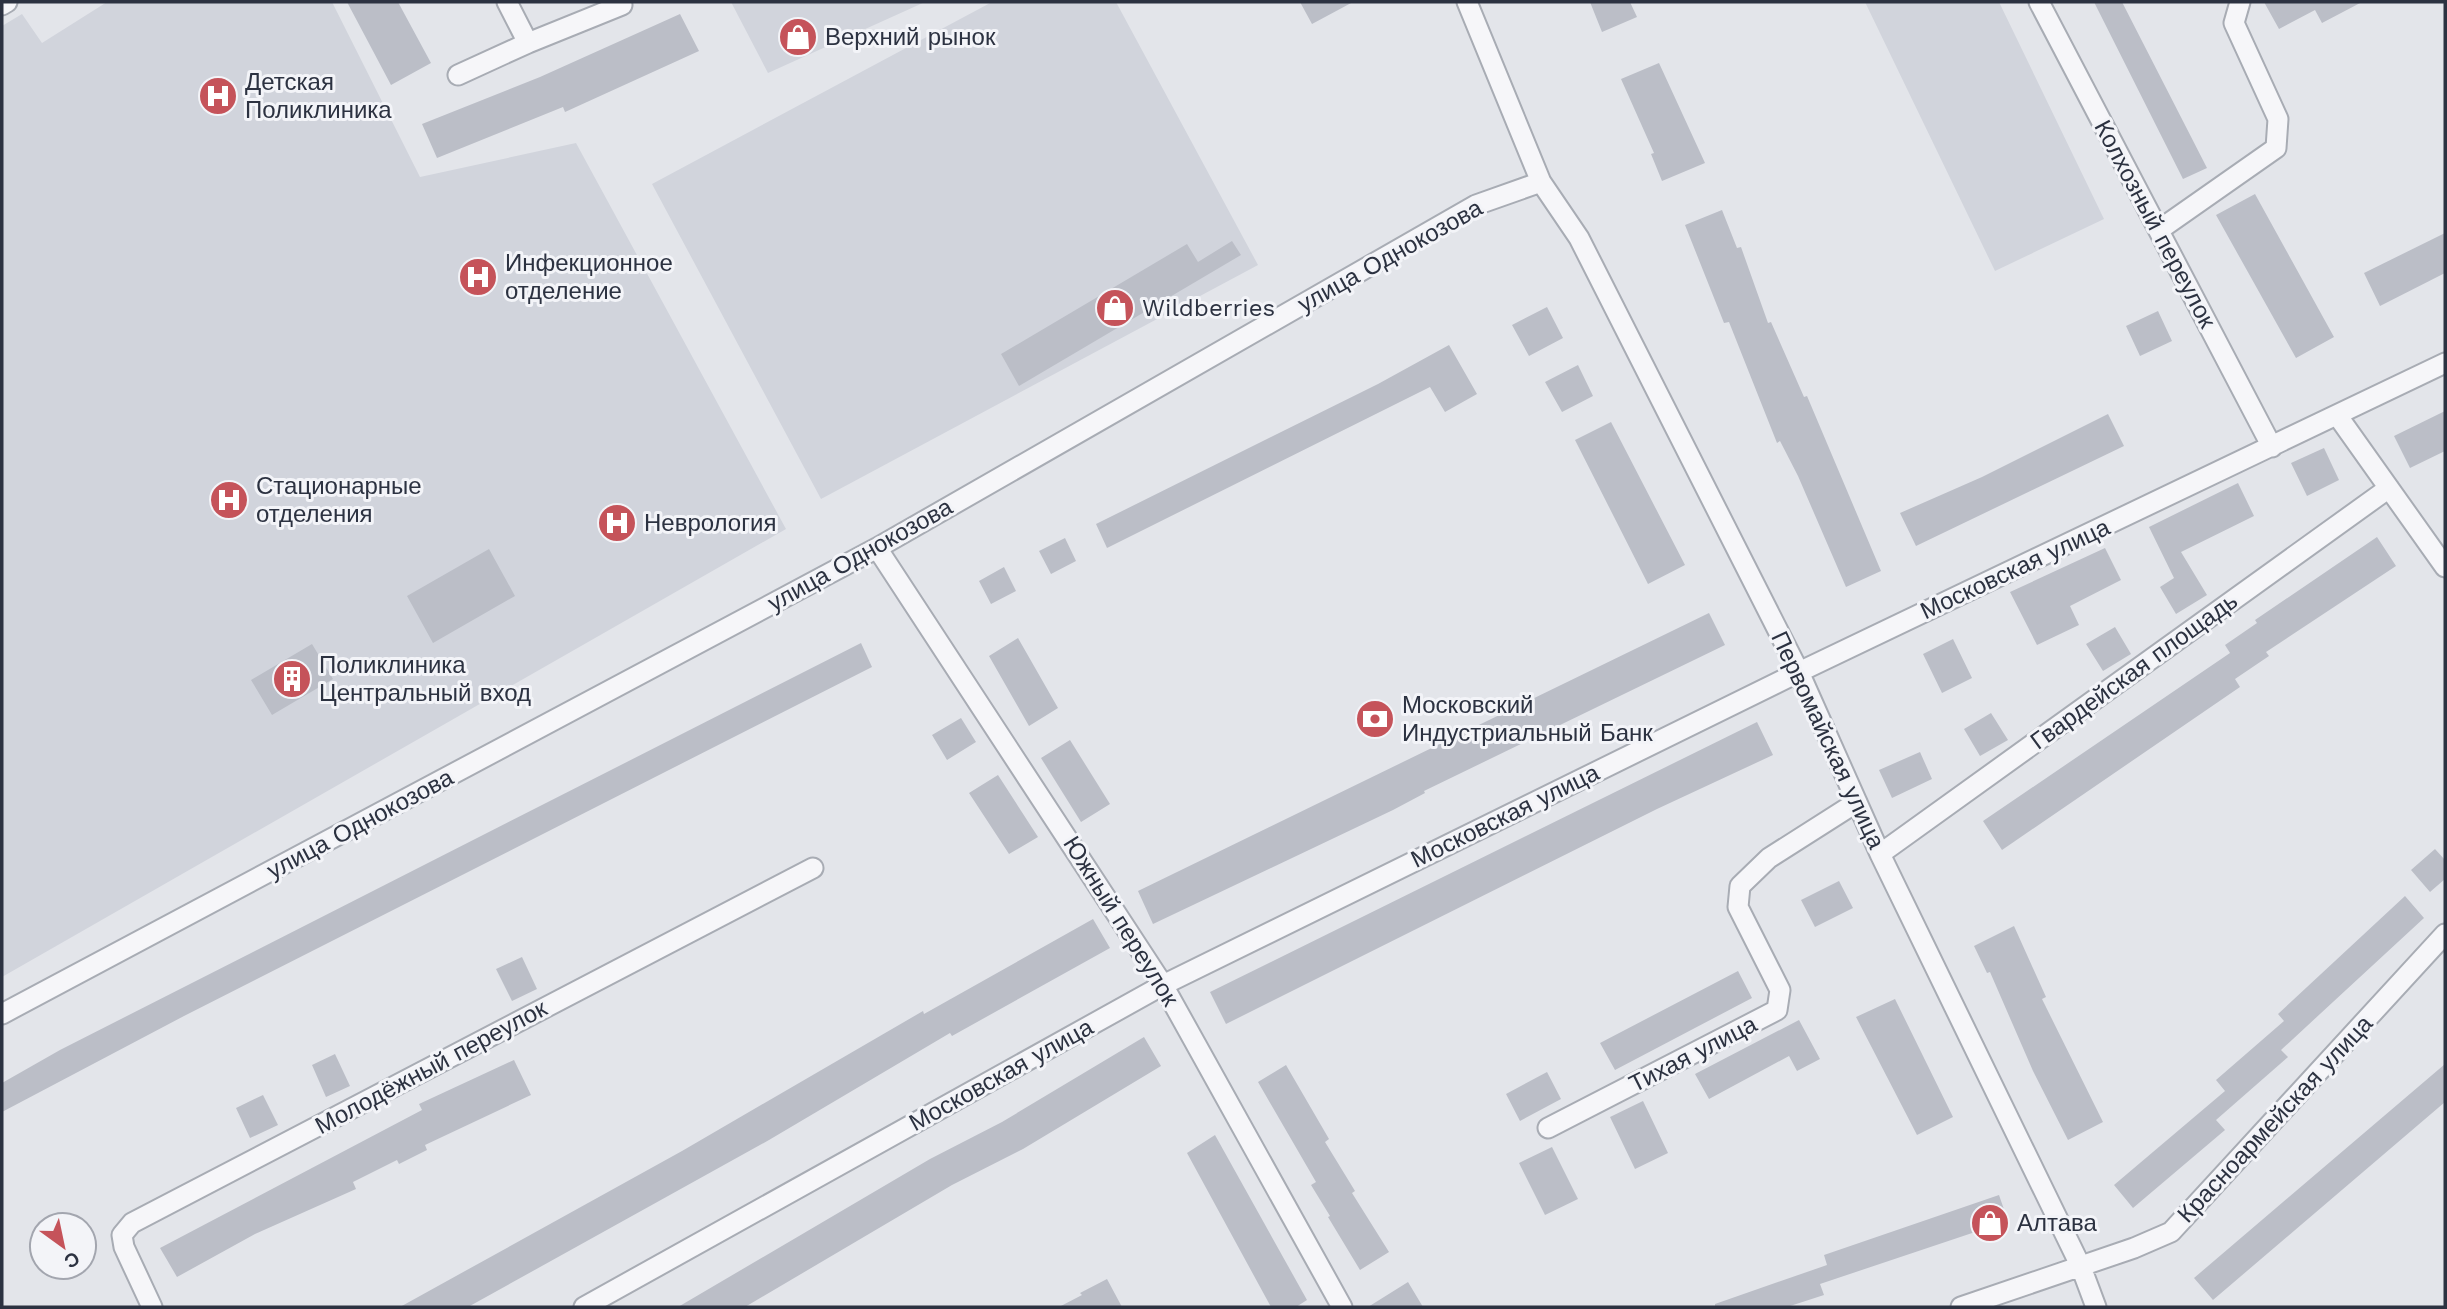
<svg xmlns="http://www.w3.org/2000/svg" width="2447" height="1309" viewBox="0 0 2447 1309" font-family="'Work Sans',sans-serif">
	<rect width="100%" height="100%" fill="#e3e5ea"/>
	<path fill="#d1d4dc" d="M107 2H332L420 177 576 143 786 529 2 977V26L22 14 42 43Z
		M731 2H925L768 73Z
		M992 2H1116L1258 265 821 499 652 184Z
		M1865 2H1999L2104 219 1995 271Z"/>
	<path fill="#bbbec7" d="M347 2H398L431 63 391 85Z
		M1300 2H1353L1312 24Z
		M1590 2H1630L1637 17 1602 32Z
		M2094 2H2122L2207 168 2183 179Z
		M2264 2H2362L2322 23 2315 10 2279 29Z
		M680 14 699 51 565 112 563 107 437 158 422 124 540 77Z
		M1659 63 1705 163 1662 181 1651 154 1654 153 1621 79Z
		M2255 194 2334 337 2296 358 2216 215Z
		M1722 210 1737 248 1741 247 1768 323 1771 322 1804 397 1807 396 1881 571 1846 587 1798 476 1780 441 1777 443 1729 322 1724 323 1685 225Z
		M2445 233V273L2380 306 2364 273Z
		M1232 241 1241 255 1019 386 1001 354 1187 244 1198 262Z
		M1547 307 1563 338 1529 356 1512 325Z
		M2158 311 2172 341 2140 356 2126 326Z
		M1449 345 1477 394 1445 412 1430 387 1107 548 1096 524 1378 384Z
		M1578 365 1593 396 1562 412 1545 382Z
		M2445 411V451L2410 468 2394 436Z
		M2108 414 2124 446 1916 546 1900 513 1982 477Z
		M1611 422 1685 565 1648 584 1575 440Z
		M2324 448 2339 480 2307 496 2291 463Z
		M2238 483 2254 516 2181 552 2207 595 2176 614 2160 587 2174 578 2149 527Z
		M2377 537 2396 566 2266 652 2269 656 2235 679 2240 687 2002 850 1983 821 2230 653 2225 645 2257 623 2255 620Z
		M1065 538 1076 561 1051 574 1039 551Z
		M2105 548 2121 580 2070 606 2079 625 2037 645 2010 592Z
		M489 549 515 596 433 643 407 596Z
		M1004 567 1016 591 991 604 979 581Z
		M1709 613 1725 645 1424 791 1425 793 1393 810 1153 924 1138 891Z
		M2115 627 2131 654 2103 671 2086 644Z
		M1018 638 1058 708 1029 726 989 656Z
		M1953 639 1972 678 1942 693 1923 654Z
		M861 643 872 667 184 1016 2 1112V1083L60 1050Z
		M312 644 333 679 272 715 251 680Z
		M1991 713 2008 740 1980 756 1964 729Z
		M961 718 976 742 947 760 932 735Z
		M1757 722 1773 755 1657 809 1226 1024 1210 992Z
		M1070 740 1110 804 1081 822 1041 758Z
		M1920 752 1932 779 1892 798 1879 770Z
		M998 775 1038 837 1009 854 969 793Z
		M2435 849 2445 860V879L2430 892 2411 870Z
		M1839 881 1853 908 1815 927 1801 900Z
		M2405 896 2424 918 2281 1050 2288 1057 2216 1120 2225 1130 2133 1208 2114 1185 2225 1091 2216 1080 2284 1021 2278 1014Z
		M1093 919 1110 948 952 1036 950 1033 769 1140 468 1307H400L682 1151 923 1011 924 1014Z
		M2014 926 2046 997 2042 999 2103 1122 2068 1140 2033 1071 1990 972 1987 973 1974 946Z
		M522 957 537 989 512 1001 496 969Z
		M1738 971 1752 998 1615 1070 1600 1043Z
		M1895 999 1953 1117 1917 1135 1856 1017Z
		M1799 1020 1820 1059 1797 1071 1789 1056 1709 1099 1695 1074Z
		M1144 1037 1161 1066 1023 1149 952 1185 745 1307H678L930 1159 1002 1122Z
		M335 1054 350 1086 326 1097 312 1065Z
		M514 1060 531 1095 425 1145 427 1150 399 1164 397 1160 353 1182 356 1189 255 1234 177 1277 160 1248 422 1110 419 1104Z
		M2445 1064V1102L2213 1300 2194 1278Z
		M1286 1065 1329 1139 1325 1142 1355 1191 1352 1193 1389 1252 1360 1270 1328 1217 1330 1216 1311 1185 1316 1182 1258 1082Z
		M1547 1072 1561 1099 1520 1121 1506 1094Z
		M263 1095 278 1125 250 1138 236 1108Z
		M1643 1101 1668 1153 1635 1169 1610 1117Z
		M1215 1135 1307 1300 1296 1307H1271L1187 1153Z
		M1552 1147 1578 1199 1545 1215 1519 1163Z
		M1999 1195 2008 1221 1820 1284 1824 1295 1787 1307H1715V1304L1827 1265 1824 1255Z
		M1107 1279 1122 1307H1059L1082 1295 1080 1293Z
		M1408 1282 1423 1307H1368Z"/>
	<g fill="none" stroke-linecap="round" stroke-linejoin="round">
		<defs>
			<path id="minor" d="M507 2 528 43 622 5
				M2039 2 2272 447
				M2 5 7 2
				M458 75 528 43
				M1541 182 1579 238 1799 672 1880 854 2081 1267 2096 1307
				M2159 230 2276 148 2278 119 2234 23 2240 2
				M2337 415 2445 567
				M877 548 1163 985 1342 1307
				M1880 854 2389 488
				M2 1014 877 548 1476 205 1541 182 1467 2
				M1548 1128 1777 1010 1780 990 1738 907 1740 886 1769 858 1857 802
				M152 1307 124 1247 122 1235 132 1223 813 868
				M584 1307 1163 985 1799 672 2445 363
				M1961 1307 2134 1248 2171 1232 2445 934"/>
		</defs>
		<use href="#minor" stroke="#a8acb4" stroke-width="23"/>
		<use href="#minor" stroke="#f6f6f9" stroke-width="19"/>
	</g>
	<defs>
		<symbol id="shop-disc" viewBox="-11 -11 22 22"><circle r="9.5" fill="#c5535a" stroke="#f3f4f8"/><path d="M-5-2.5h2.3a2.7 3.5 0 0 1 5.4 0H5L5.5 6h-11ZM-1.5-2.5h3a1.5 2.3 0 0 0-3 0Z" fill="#fff"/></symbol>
		<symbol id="hospital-disc" viewBox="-11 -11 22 22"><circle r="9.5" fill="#c5535a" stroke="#f3f4f8"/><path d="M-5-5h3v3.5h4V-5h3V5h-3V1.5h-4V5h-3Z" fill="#fff"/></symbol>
		<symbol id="building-disc" viewBox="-11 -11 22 22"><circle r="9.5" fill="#c5535a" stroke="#f3f4f8"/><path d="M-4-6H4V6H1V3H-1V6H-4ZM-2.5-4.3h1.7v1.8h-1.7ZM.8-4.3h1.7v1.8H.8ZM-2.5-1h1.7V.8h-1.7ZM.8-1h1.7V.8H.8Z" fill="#fff"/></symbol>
		<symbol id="bank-disc" viewBox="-11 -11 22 22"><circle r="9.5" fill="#c5535a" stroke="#f3f4f8"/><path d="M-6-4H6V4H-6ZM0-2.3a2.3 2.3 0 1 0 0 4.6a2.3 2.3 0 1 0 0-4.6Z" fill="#fff"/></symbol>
	</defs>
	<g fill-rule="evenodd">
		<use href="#shop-disc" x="776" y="15" width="44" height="44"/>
		<use href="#hospital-disc" x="196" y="74" width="44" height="44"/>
		<use href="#hospital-disc" x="456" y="255" width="44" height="44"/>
		<use href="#shop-disc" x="1093" y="286" width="44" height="44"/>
		<use href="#hospital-disc" x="207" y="478" width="44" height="44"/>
		<use href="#hospital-disc" x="595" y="501" width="44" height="44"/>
		<use href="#building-disc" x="270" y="657" width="44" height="44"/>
		<use href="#bank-disc" x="1353" y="697" width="44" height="44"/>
		<use href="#shop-disc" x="1968" y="1201" width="44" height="44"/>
	</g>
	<g text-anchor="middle" stroke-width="6" stroke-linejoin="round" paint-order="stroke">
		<g font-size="24" fill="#2c3241" stroke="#f3f4f8" text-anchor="start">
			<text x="825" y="45">Верхний рынок</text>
			<text x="245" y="90">Детская<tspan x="245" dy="28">Поликлиника</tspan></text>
			<text x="505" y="271">Инфекционное<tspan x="505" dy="28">отделение</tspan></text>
			<text x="1142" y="316">Wildberries</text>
			<text x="256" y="494">Стационарные<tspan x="256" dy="28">отделения</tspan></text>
			<text x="644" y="531">Неврология</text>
			<text x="319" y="673">Поликлиника<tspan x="319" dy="28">Центральный вход</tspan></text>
			<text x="1402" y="713">Московский<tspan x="1402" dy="28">Индустриальный Банк</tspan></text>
			<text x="2017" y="1231">Алтава</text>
		</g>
		<g font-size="24" fill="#2c3241" stroke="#f3f4f8">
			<text transform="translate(2155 224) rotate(62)" y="8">Колхозный переулок</text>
			<text transform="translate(1390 256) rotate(-29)" y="8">улица Однокозова</text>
			<text transform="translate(860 555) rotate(-29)" y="8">улица Однокозова</text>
			<text transform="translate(2015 569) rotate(-25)" y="8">Московская улица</text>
			<text transform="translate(2134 671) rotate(-36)" y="8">Гвардейская площадь</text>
			<text transform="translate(1828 740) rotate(65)" y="8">Первомайская улица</text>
			<text transform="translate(1505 816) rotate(-26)" y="8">Московская улица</text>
			<text transform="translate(360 824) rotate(-28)" y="8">улица Однокозова</text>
			<text transform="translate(1121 921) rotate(58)" y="8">Южный переулок</text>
			<text transform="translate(1693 1054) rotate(-27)" y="8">Тихая улица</text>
			<text transform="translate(431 1067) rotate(-28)" y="8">Молодёжный переулок</text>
			<text transform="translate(1001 1075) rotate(-29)" y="8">Московская улица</text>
			<text transform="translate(2275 1119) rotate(-47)" y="8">Красноармейская улица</text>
		</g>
	</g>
	<rect width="2447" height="1309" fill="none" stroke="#2c3241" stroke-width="7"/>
	<g transform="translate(63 1246) rotate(147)"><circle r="33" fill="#f3f4f8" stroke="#a3a6af" stroke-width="2"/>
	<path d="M0-5L12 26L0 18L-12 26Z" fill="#c5535a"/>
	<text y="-10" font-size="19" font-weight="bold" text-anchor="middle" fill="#2c3241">С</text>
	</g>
</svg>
